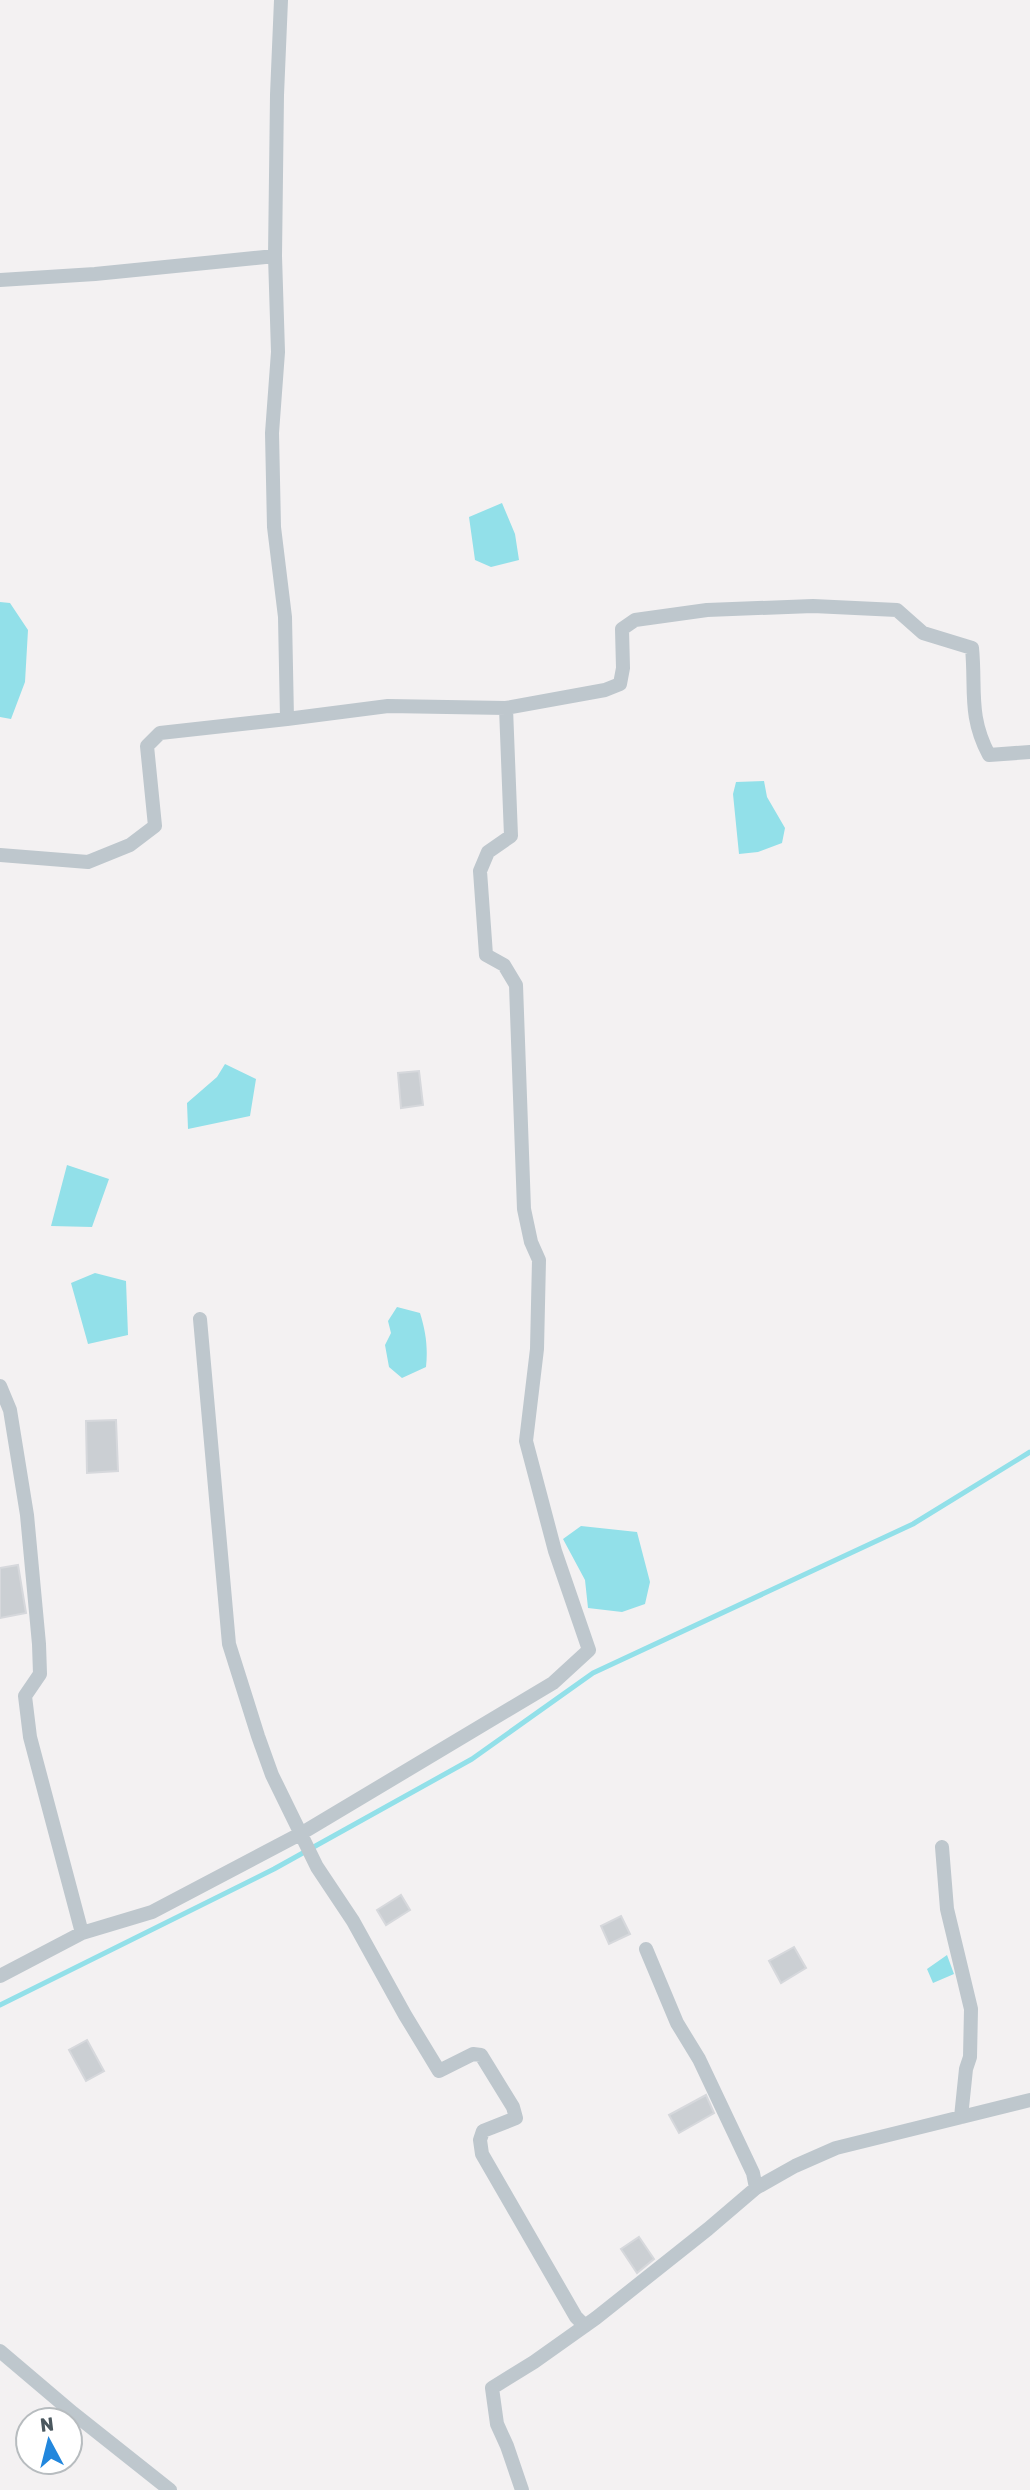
<svg xmlns="http://www.w3.org/2000/svg" width="1030" height="2490" viewBox="0 0 1030 2490" font-family="Rubik,sans-serif">
	<rect width="100%" height="100%" fill="#f3f1f2"/>
	<path fill="#92e0e9" d="M502 503 515 534 519 560 491 567 475 560 469 517Z
		M0 602 10 603 28 630 25 682 11 719 0 717Z
		M764 781 767 797 785 828 782 843 758 852 739 854 733 794 736 782Z
		M225 1064 256 1079 250 1116 188 1129 187 1103 217 1077Z
		M67 1165 109 1179 92 1227 51 1226Z
		M95 1273 126 1281 128 1335 88 1344 71 1283Z
		M397 1307 420 1313C426 1332 428 1348 426 1367L402 1378 389 1367 385 1345 391 1333 388 1321Z
		M581 1526 637 1532 650 1582 645 1604 622 1612 588 1608 585 1580 563 1539Z
		M947 1955 954 1974 933 1983 927 1969Z"/>
	<g fill="none" stroke-linecap="round" stroke-linejoin="round">
		<path stroke="#92e0e9" stroke-width="5" d="M0 2005 274 1869 472 1759 593 1673 913 1524 1030 1452"/>
	</g>
	<path fill="#cbcfd3" stroke="#d6d8dc" stroke-width="2" d="M419 1071 423 1105 401 1108 398 1073Z
		M116 1420 118 1471 87 1473 86 1421Z
		M18 1565 26 1613 0 1618V1568Z
		M401 1895 410 1910 386 1925 377 1910Z
		M621 1916 630 1934 609 1944 601 1926Z
		M794 1947 806 1968 781 1983 769 1961Z
		M87 2040 104 2071 86 2081 69 2050Z
		M706 2095 714 2113 679 2133 669 2115Z
		M639 2237 654 2259 637 2273 621 2249Z"/>
	<g fill="none" stroke-linecap="round" stroke-linejoin="round">
		<path stroke="#bec7cd" stroke-width="14" d="M281 0 277 95 275 256 278 352 272 433 274 527 285 617 287 719 388 706 506 708 605 690 620 684 623 668 622 629 635 620 707 610 813 606 897 610 923 633 972 648C976 689 968 716 989 755L1030 752
			M0 280 95 274 275 256
			M0 855 88 862 130 845 155 826 147 746 160 733 287 719
			M200 1319 229 1644 258 1736 272 1775 317 1867 353 1921 405 2015 439 2071 473 2054 481 2055 513 2107 516 2118 483 2131 480 2140 482 2154 576 2317 585 2326
			M0 1386 10 1410 27 1515 39 1644 40 1674 25 1696 30 1737 82 1933
			M942 1847 947 1909 971 2009 970 2057 966 2069 961 2117
			M646 1949 677 2023 699 2059 753 2173 756 2188
			M0 1976 82 1933 152 1912 302 1833 553 1683 589 1650 555 1551 526 1441 537 1349 539 1260 531 1242 524 1209 516 985 504 965 486 955 480 871 488 852 511 836 506 708
			M0 2351 73 2413 170 2490
			M522 2490 507 2446 497 2424 492 2388 534 2362 596 2318 708 2229 756 2188 795 2166 836 2148 1030 2100"/>
	</g>
	<g transform="translate(49 2441) rotate(353)"><circle r="33" fill="#ffffff" stroke="#b7bcbf" stroke-width="2"/>
	<path d="M0-5L12 26L0 18L-12 26Z" fill="#2287dd"/>
	<text y="-10" font-size="19" font-weight="bold" text-anchor="middle" fill="#4a575e">N</text>
	</g>
</svg>
